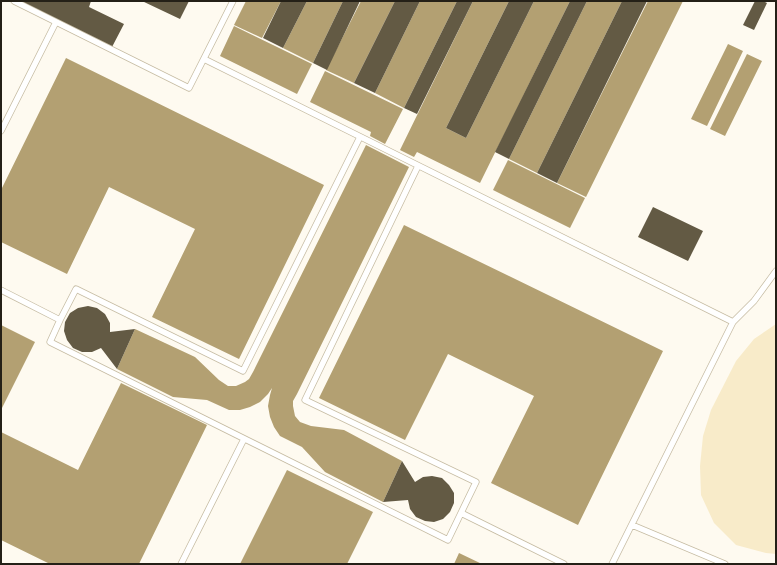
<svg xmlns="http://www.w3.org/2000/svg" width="777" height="565" viewBox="0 0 777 565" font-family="'Public Sans',sans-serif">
	<rect width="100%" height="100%" fill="#fefaf0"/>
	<path fill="#f8ebc9" d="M776 324V554L766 553 736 545 714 523 701 495 700 466 703 436 711 410 736 361 754 339Z"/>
	<path fill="#b3a072" d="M246 1H281L262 38 234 25Z
		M307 1H343L313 63 283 48Z
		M361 1H395L354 83 326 70Z
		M420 1H457L404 108 375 93Z
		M473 1H509L446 128 466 138 534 1H570L480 183 417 152 414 157 400 150Z
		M587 1H622L537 173 509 159Z
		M648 1H683L586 197 557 183Z
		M234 26 312 64 297 94 220 56Z
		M728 44 743 51 707 126 691 119Z
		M747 54 762 61 725 136 710 129Z
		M66 58 324 185 239 359 152 317 195 229 109 187 67 274 1 242V190Z
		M325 71 403 109 385 144 370 136 371 132 310 102Z
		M366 145 409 167 297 394 293 401V406L295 416 300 422 311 426 344 430 402 461 383 502 325 472 302 447 280 436 274 427 270 417 268 406 270 395 272 388 268 394 260 402 250 407 240 410H229L207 400 173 397 117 369 135 329 195 357 219 380 228 386H236L245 382 249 379 253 372Z
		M508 160 585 198 570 228 493 190Z
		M404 225 663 351 578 525 491 483 534 396 448 354 405 440 319 398Z
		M1 325 35 342 1 410Z
		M121 383 207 425 139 564H50L1 540V432L78 470Z
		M287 470 373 512 347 564H240Z
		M459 553 482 564H454Z"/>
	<path fill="#635a44" d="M19 1H91L89 7 124 24 112 47Z
		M142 1H189L180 19Z
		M281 1H307L283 48 263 38Z
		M343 1H360L327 70 313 63Z
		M395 1H420L375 93 354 83Z
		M457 1H473L417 114 404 108Z
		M509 1H534L466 138 446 128Z
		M570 1H587L509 159 495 152Z
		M622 1H647L557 183 537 173Z
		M755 1H763L767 3 754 30 743 25Z
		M653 207 703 231 688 261 638 237Z
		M88 306 97 308 105 314 110 323V332L135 329 117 369 101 348 92 352H82L73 348 67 340 64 331 65 322 70 313 78 308Z
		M402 461 415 482 423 477 432 476 442 478 449 485 454 493V503L450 512 443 519 434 522 425 521 416 517 410 509 408 500 383 502Z"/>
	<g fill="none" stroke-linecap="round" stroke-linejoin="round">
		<defs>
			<path id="service" d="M14 1 189 88 233 1
				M204 59 733 322
				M1 131 56 22
				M418 166 305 400 476 482 461 513
				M1 290 60 320 50 342 448 540 461 513 564 564
				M60 320 76 289 243 371 360 137
				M632 525 725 564
				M181 564 244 439
				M612 564 733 322 754 301 776 271"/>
		</defs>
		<use href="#service" stroke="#c6bca3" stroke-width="7"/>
		<use href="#service" stroke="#fff" stroke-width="5.5"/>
	</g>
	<rect width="777" height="565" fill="none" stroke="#242017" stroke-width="4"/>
</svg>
